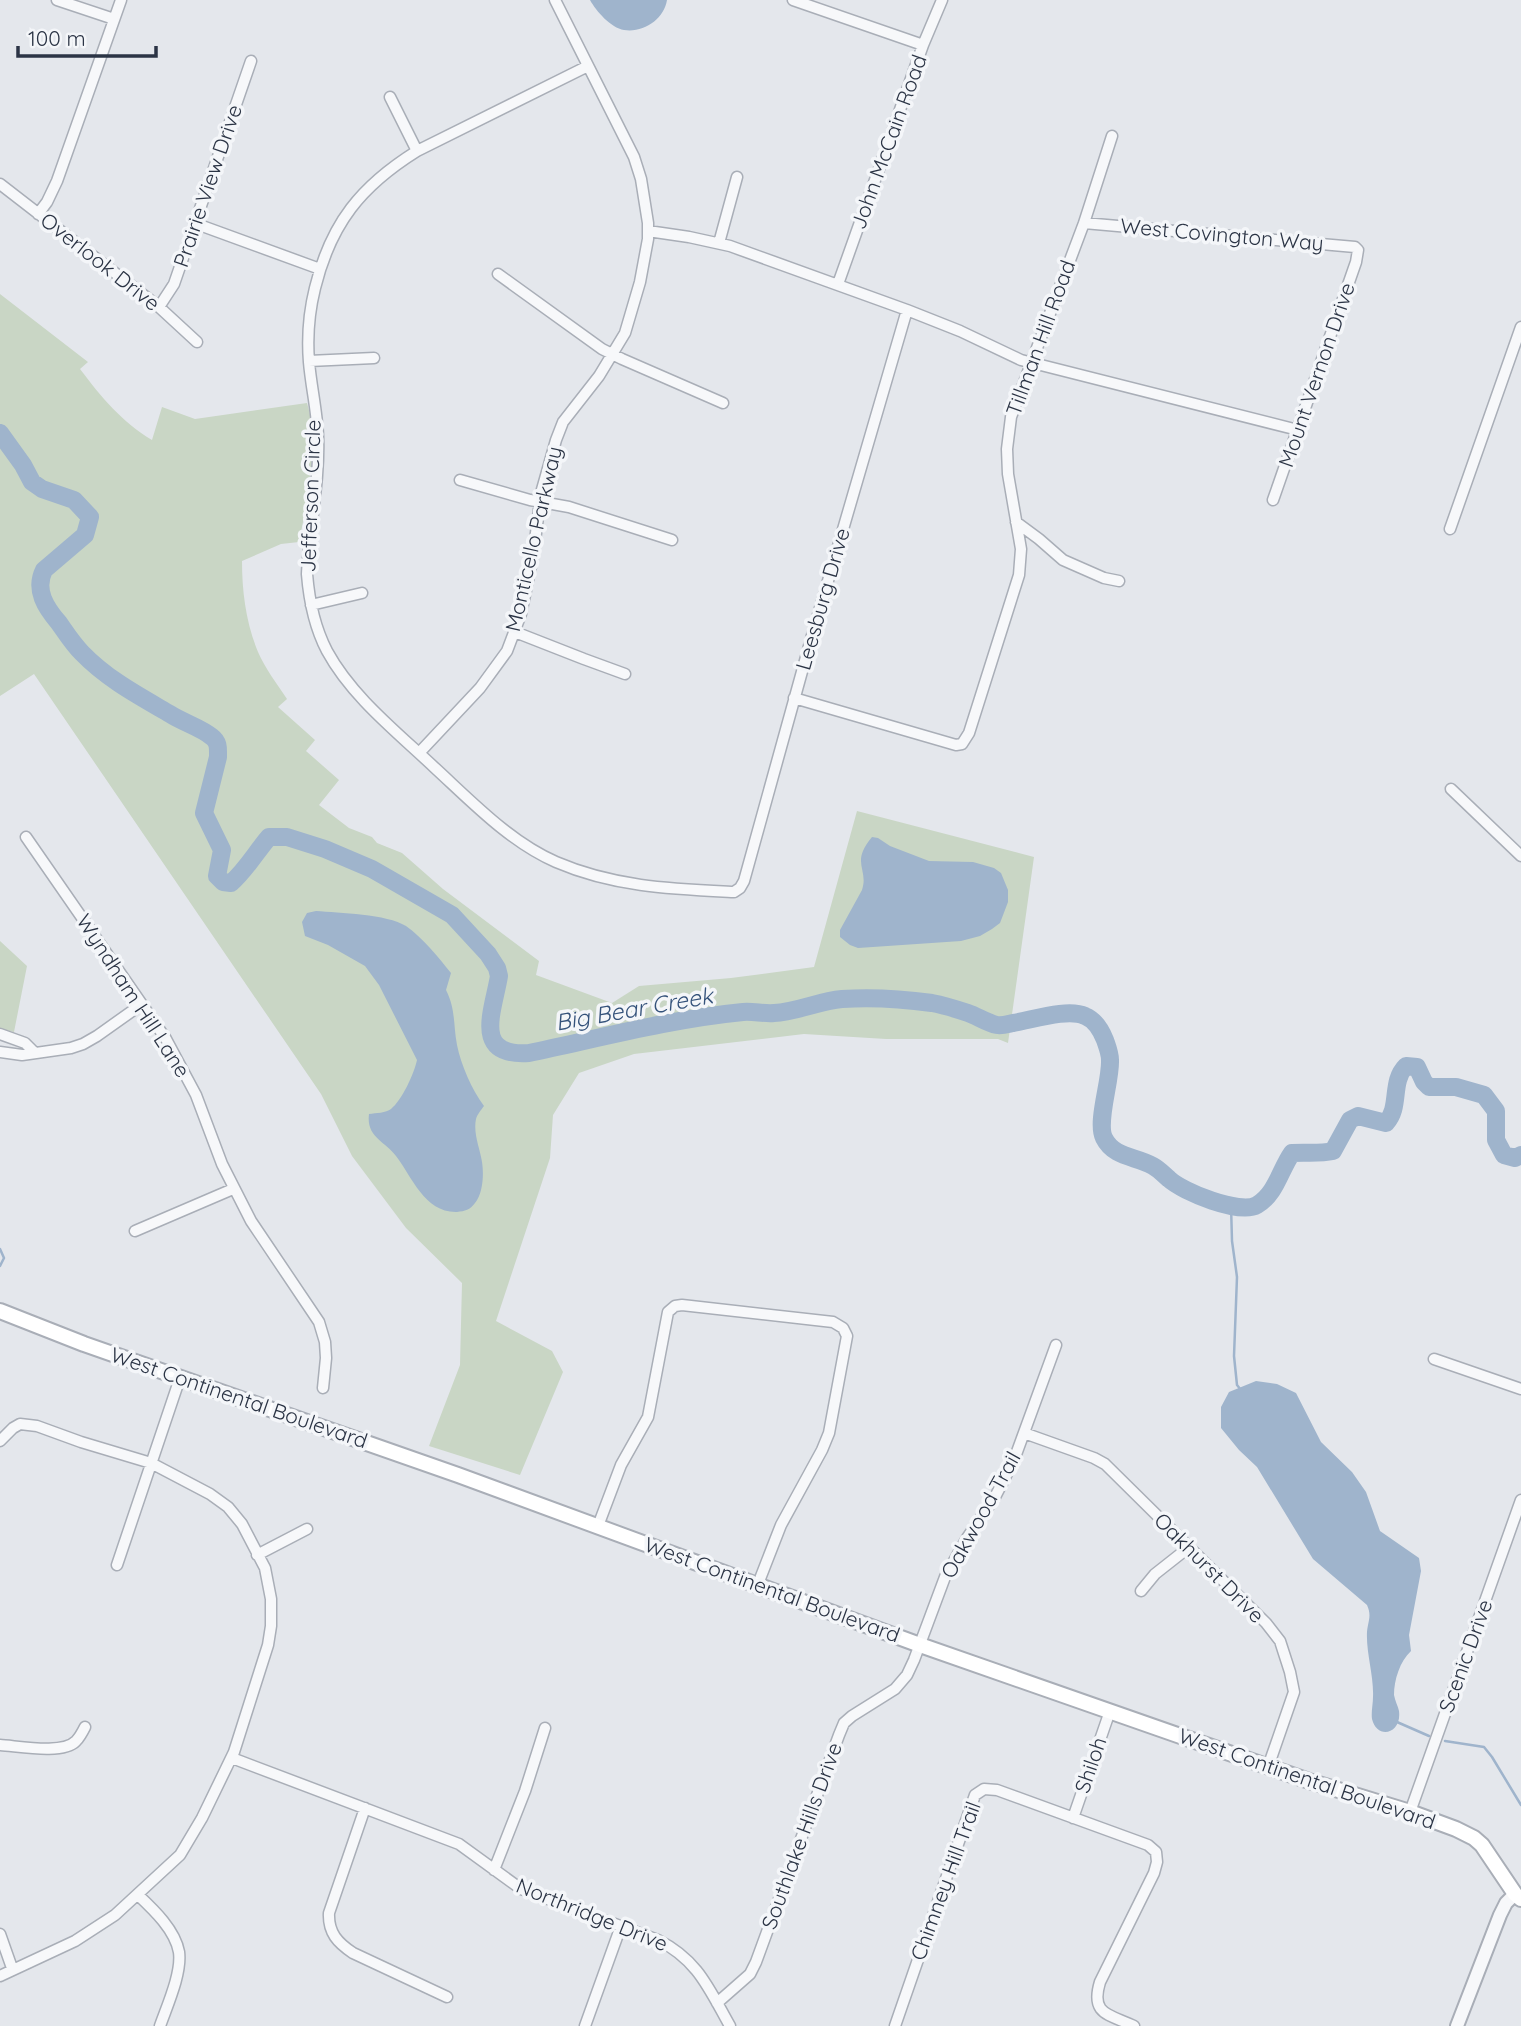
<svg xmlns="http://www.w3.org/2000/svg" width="1521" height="2026" viewBox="0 0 1521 2026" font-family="Quicksand,sans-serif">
	<rect width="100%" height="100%" fill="#e4e7ec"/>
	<path fill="#c9d6c5" d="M0 294 88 362 80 369C102 398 121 421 152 440L162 407 195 419 307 403 315 433 307 502 299 542 281 544 242 561C242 592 246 623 258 652 265 668 277 684 287 699L278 707 315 740 306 751 339 780 319 805 349 828 372 837 377 843 402 853 443 889 539 961 536 975 612 1003 639 986 731 978 814 967 857 811 1034 857 1008 1043 998 1039H886L804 1034 634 1054 579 1073 553 1115 550 1158 496 1321 552 1351 563 1372 520 1475 429 1446 460 1365 462 1283 406 1228 352 1156 321 1094 34 674 0 696Z
		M0 941 27 966 14 1032 0 1029Z"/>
	<path fill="#9fb4cc" d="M590 0H667C664 19 644 33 624 30 611 28 596 11 590 0Z
		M872 837 878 838 890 846 929 861 973 862 994 868 1001 873 1008 890V902L1000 923 992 929 980 936 961 941 858 948 850 945 840 937V930L862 890C869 869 850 863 872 837Z
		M316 911C339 913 387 914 406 926 423 938 438 957 451 973L446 990C456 1010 453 1024 457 1045 461 1065 472 1090 484 1106 481 1110 477 1115 476 1119 473 1134 480 1148 482 1162 484 1174 483 1194 475 1203 470 1210 465 1211 457 1212 425 1213 412 1177 396 1156 385 1141 366 1137 369 1114 376 1113 386 1113 391 1109 402 1100 414 1074 417 1060L379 985 365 966 328 945 305 936 302 922 307 913Z
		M1256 1381 1277 1384 1296 1393 1321 1442 1352 1472 1366 1492 1380 1531 1419 1558 1421 1571 1409 1635 1411 1651C1400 1661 1394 1680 1394 1695 1395 1701 1398 1706 1399 1711 1402 1734 1377 1740 1372 1719 1371 1712 1373 1704 1373 1697 1374 1676 1366 1653 1367 1632 1368 1621 1372 1616 1367 1605L1313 1559 1257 1467 1239 1450 1221 1428V1407L1229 1392Z"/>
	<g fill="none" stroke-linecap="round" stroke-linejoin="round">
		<path stroke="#9fb4cc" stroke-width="2.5" d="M1231 1205 1232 1241 1237 1277 1234 1356 1237 1385 1241 1390
			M0 1249 4 1258 0 1266
			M1397 1722 1429 1736
			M1445 1741 1484 1747 1492 1757 1521 1805"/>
		<path stroke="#9fb4cc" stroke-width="18" d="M0 433 23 465 32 482 42 489 74 500 90 517 85 535 44 570C34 590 46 608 59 623 66 633 73 644 82 653 107 679 139 696 170 714 182 722 202 728 212 737 219 742 218 749 218 757L204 813 222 850 217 876 223 882 231 883C246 870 256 852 269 837H287L325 849 372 869 452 915 488 954 497 968 499 976C493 1012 472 1057 529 1053 600 1038 671 1019 743 1012 753 1011 764 1014 774 1013 797 1012 819 1001 842 999 871 997 903 999 932 1003 943 1005 956 1009 968 1013 977 1016 987 1023 997 1025 1002 1026 1008 1024 1013 1023 1032 1020 1068 1008 1085 1016 1095 1020 1101 1030 1105 1040 1107 1046 1110 1053 1110 1060 1111 1081 1096 1122 1104 1138 1114 1158 1136 1156 1153 1166 1160 1170 1163 1174 1169 1179 1183 1192 1240 1215 1257 1205 1276 1194 1280 1170 1292 1153 1306 1152 1319 1154 1333 1151L1350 1120 1358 1116 1386 1123C1401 1107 1390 1082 1406 1066L1417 1067 1424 1082 1429 1087H1456L1484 1095 1496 1111V1140L1504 1155 1515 1158 1521 1155"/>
		<defs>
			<path id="minor" d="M57 0 114 19
				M793 0 923 45
				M588 66 417 151C361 186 331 223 315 288 309 312 307 337 309 362 311 386 317 411 318 436 320 481 309 529 307 574 309 599 315 628 327 651 352 697 397 732 435 768 472 802 510 842 556 862 614 887 672 889 734 892L740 888 744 881 811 639 907 310
				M390 97 417 151
				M0 184 159 307 197 342
				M38 214 47 202 57 181 121 0
				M194 223 320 269
				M1084 223 1355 247 1358 250 1356 262 1273 500
				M648 231 689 237 730 246 907 310 960 331 1021 360 1298 430
				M719 243 737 177
				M498 274 602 349 622 359 723 403
				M838 284 923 45 942 0
				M159 307 174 284 251 61
				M309 361 374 358
				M460 480 530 500 569 507 672 540
				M1016 522 1039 539 1063 560 1104 578 1119 581
				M1450 529 1521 327
				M311 605 362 593
				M515 632 584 659 625 674
				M794 698 956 745 962 744 969 733 1019 575 1021 549 1008 474 1007 449 1011 417 1084 223 1112 136
				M419 753 480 688 507 651 521 614 533 557 541 493 556 440 563 422 599 376 625 333 640 282 648 239V223L641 179 634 157 555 0
				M1451 789 1521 856
				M26 837 166 1039 196 1095 222 1164 251 1221 319 1322 325 1342 326 1358 323 1388
				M0 1034 25 1043 35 1053
				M0 1052 22 1055 71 1048 83 1044 97 1036 142 1004
				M135 1231 233 1189
				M1434 1359 1521 1389
				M1024 1433 1094 1458 1105 1464 1266 1623 1280 1641 1290 1672 1294 1692 1268 1767
				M0 1441 13 1428 20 1424 37 1426 81 1442 151 1463 210 1494 228 1507 242 1524 265 1568 271 1599V1626L268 1645 234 1752 202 1818 180 1855 115 1915 75 1941 0 1976
				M598 1526 621 1465 648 1417 668 1312 675 1306 682 1305 833 1322 843 1328 847 1336 829 1433 822 1450 781 1525 758 1584
				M257 1555 307 1529
				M117 1565 180 1378
				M1141 1591 1155 1574 1188 1548
				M0 1745C18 1746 63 1755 76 1741 80 1737 83 1731 85 1727
				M232 1758 459 1844 521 1889 658 1940C698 1960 709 1989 730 2026
				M365 1808 329 1913C328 1933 338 1943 353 1953L447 1997
				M1410 1812 1521 1500
				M1073 1818 1110 1711
				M494 1870 525 1791 545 1728
				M138 1895C154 1910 175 1930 179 1952 182 1973 167 2006 160 2026
				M0 1934 12 1968
				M717 2003 750 1974 756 1962 839 1735 844 1723 852 1716 895 1689 907 1675 914 1660 945 1577 967 1538 995 1497 1014 1460 1056 1345
				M585 2026 621 1926
				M895 2026 975 1795 984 1789 997 1790 1148 1845 1156 1852 1157 1862 1154 1873 1100 1982C1090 2015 1109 2014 1134 2026"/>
			<path id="tertiary" d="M1457 2026 1500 1915 1506 1903 1515 1894"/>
			<path id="secondary" d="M0 1311 84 1344 458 1475 920 1645 1309 1781 1410 1812 1456 1829 1474 1838 1482 1845 1515 1894 1521 1899"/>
		</defs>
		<use href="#minor" stroke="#a9aeb7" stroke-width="13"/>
		<use href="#tertiary" stroke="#a9aeb7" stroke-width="16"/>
		<use href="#secondary" stroke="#a9aeb7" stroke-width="18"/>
		<use href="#minor" stroke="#f7f8fa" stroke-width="10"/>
		<use href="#tertiary" stroke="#f7f8fa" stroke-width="12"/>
		<use href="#secondary" stroke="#fff" stroke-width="14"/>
	</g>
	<g text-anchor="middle" stroke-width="7" stroke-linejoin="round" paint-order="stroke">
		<g font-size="21" fill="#2b3445" stroke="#f4f6f9">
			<text transform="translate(889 142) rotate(-70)" y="7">John McCain Road</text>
			<text transform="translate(208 186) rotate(-71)" y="7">Prairie View Drive</text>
			<text transform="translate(1222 235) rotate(5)" y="7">West Covington Way</text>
			<text transform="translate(100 262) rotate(38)" y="7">Overlook Drive</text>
			<text transform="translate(1041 338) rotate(-70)" y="7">Tillman Hill Road</text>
			<text transform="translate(1317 375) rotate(-71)" y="7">Mount Vernon Drive</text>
			<text transform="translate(311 496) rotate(-88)" y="7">Jefferson Circle</text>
			<text transform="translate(534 539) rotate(-77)" y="7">Monticello Parkway</text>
			<text transform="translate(823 599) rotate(-74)" y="7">Leesburg Drive</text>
			<text transform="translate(133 996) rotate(57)" y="7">Wyndham Hill Lane</text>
			<text transform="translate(239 1398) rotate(19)" y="7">West Continental Boulevard</text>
			<text transform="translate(981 1515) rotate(-61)" y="7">Oakwood Trail</text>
			<text transform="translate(1209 1568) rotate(45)" y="7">Oakhurst Drive</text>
			<text transform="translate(772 1590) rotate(20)" y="7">West Continental Boulevard</text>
			<text transform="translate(1466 1656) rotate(-70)" y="7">Scenic Drive</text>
			<text transform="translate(1091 1765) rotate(-71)" y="7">Shiloh</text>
			<text transform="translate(1307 1779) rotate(19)" y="7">West Continental Boulevard</text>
			<text transform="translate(802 1836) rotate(-70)" y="7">Southlake Hills Drive</text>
			<text transform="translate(946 1881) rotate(-70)" y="7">Chimney Hill Trail</text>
			<text transform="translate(592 1915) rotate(22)" y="7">Northridge Drive</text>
		</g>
		<g font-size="23" font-style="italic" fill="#34527a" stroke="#f4f6f9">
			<text transform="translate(634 1009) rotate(-10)" y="8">Big Bear Creek</text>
		</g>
	</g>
	<path d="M18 46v10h138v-10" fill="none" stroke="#2b3445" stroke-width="3.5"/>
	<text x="28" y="46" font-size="21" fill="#2b3445" stroke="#f4f6f9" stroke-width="5" paint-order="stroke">100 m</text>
</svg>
